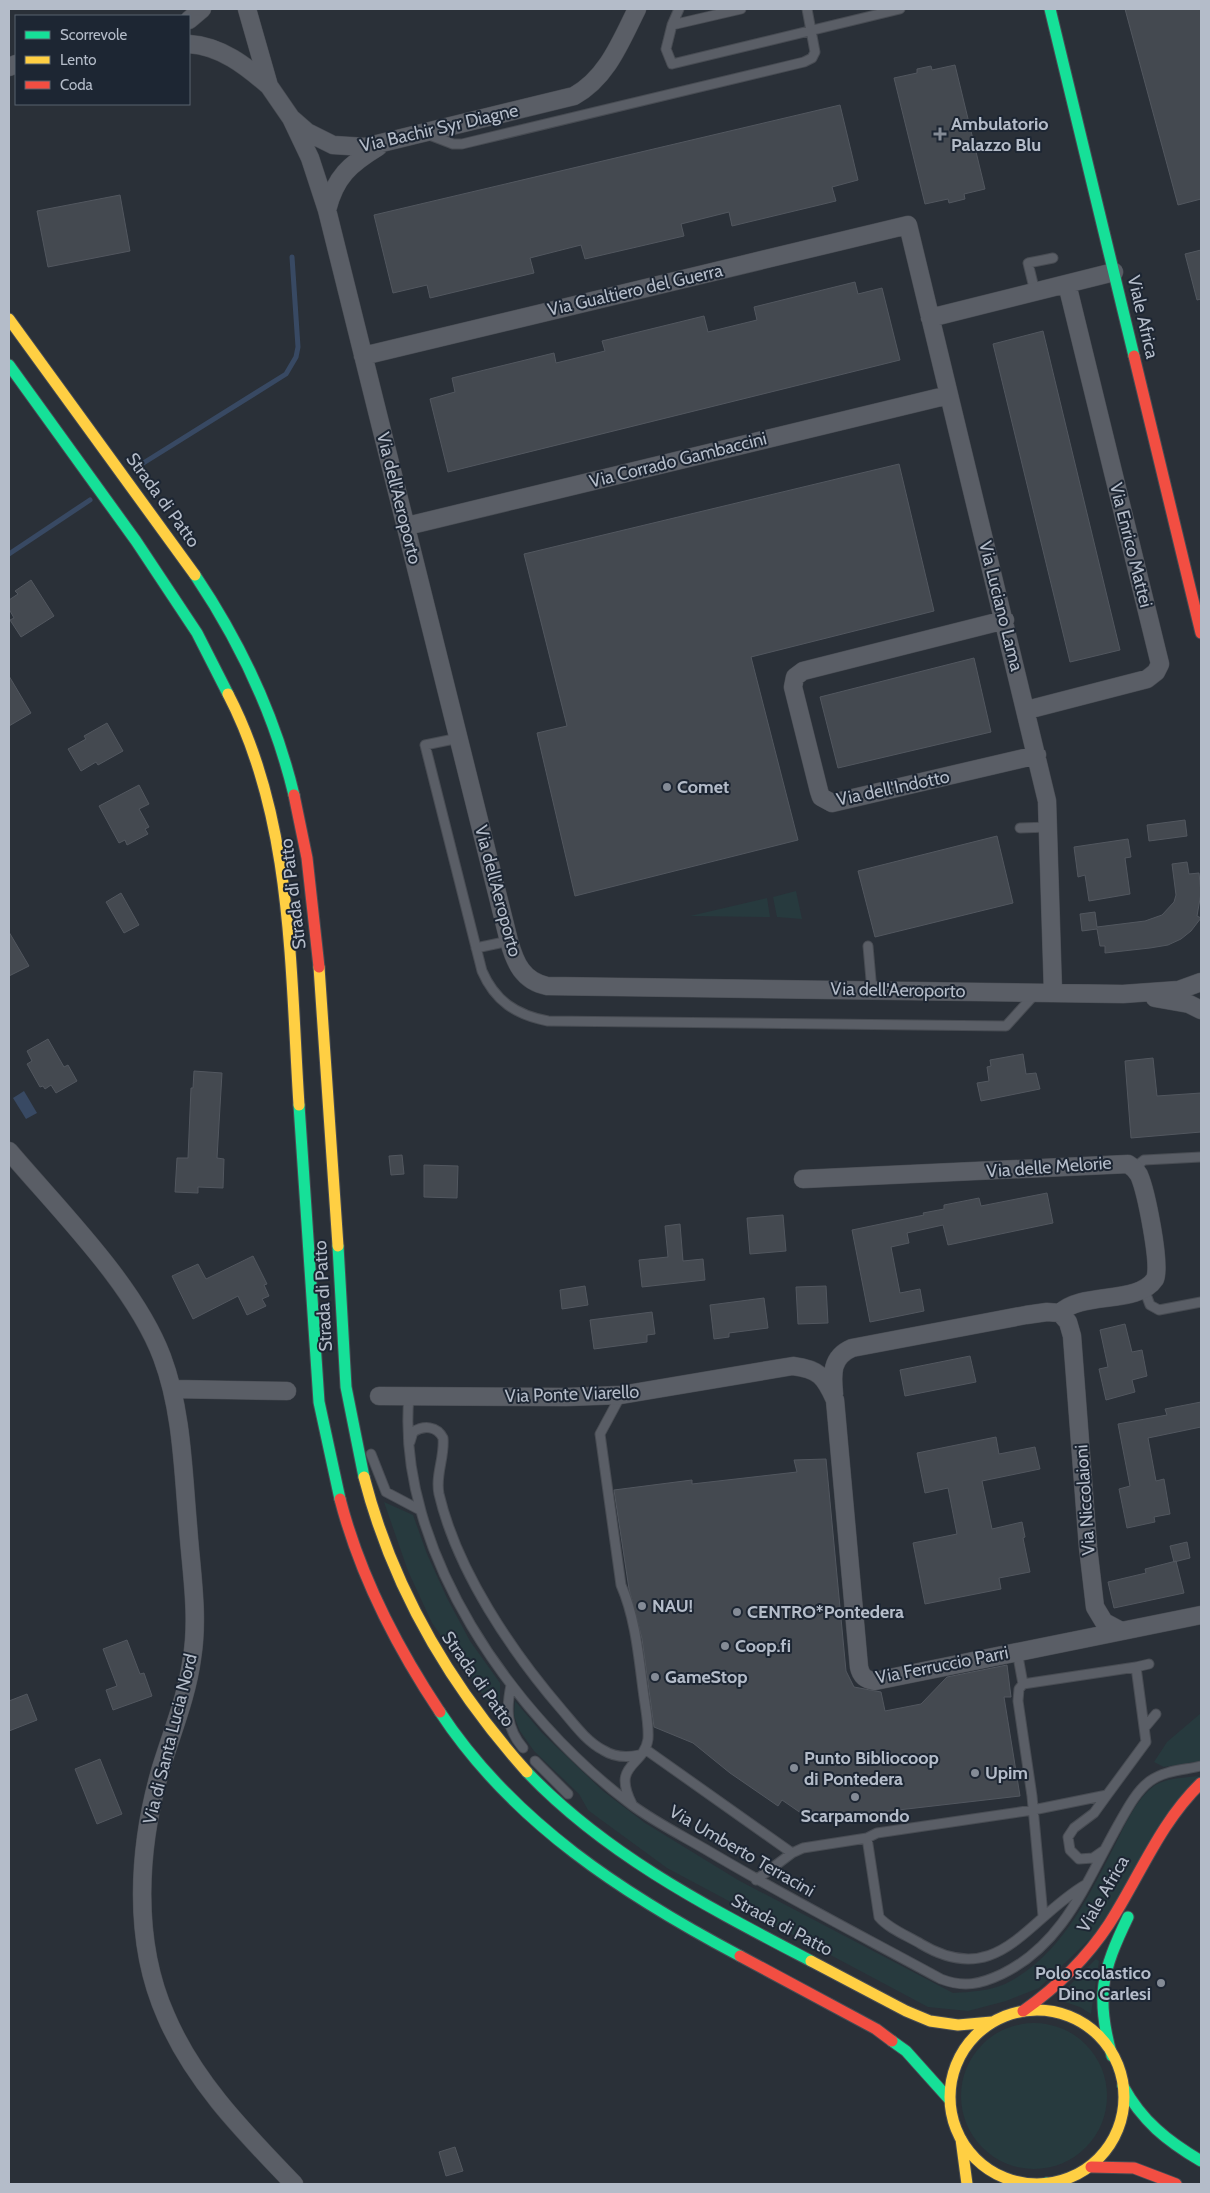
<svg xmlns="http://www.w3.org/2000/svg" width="1210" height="2193" viewBox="0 0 1210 2193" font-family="Cabin,sans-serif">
	<rect width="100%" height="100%" fill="#2a3038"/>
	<path fill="#273a3e" d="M796 891 802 919 777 917 773 897Z
		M767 898 770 917 690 916Z
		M384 1502 413 1515 427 1554 447 1598 470 1641 500 1683V1719L432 1623 408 1571Z
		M515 1701 542 1733 603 1791 645 1823 738 1880 953 1993C970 1992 989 1991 1005 1984 1062 1956 1089 1895 1116 1843 1125 1825 1137 1798 1154 1786 1166 1778 1183 1778 1198 1776L1095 1934 1039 1988 1006 2001 968 2011 928 2007 667 1868 600 1819 588 1810 579 1794 534 1751 520 1731 514 1716Z
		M1201 1713V1761L1164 1767 1154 1762 1167 1742Z
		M1096 1959 1099 1961 1091 2014 1080 2007 1059 2000 1058 1997Z
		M961 2096a73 73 0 1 1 146 0a73 73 0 1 1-146 0Z"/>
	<path fill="#384963" d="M24 1091 37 1113 26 1119 13 1098Z"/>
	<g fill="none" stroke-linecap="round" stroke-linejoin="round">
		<path stroke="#384963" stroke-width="5" d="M137 467 286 374 296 357 298 347 292 257
			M9 554 90 500"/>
	</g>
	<path fill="#444950" stroke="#52575f" d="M1125 9H1201V199L1178 205Z
		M955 65 985 189 964 194 965 199 949 203 948 199 925 204 894 78 917 73V69L931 66 932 70Z
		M840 105 858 180 832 187 836 201 732 226 729 212 681 224 684 236 585 259 581 245 530 258 534 273 430 298 427 285 393 293 374 215Z
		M120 195 130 251 48 267 37 211Z
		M1201 250V299L1197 300 1185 254Z
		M855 282 858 294 882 288 900 360 448 472 430 399 455 392 452 378 554 353 556 363 605 351 602 341 704 316 708 332 757 320 754 307Z
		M1043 331 1120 650 1070 662 993 344Z
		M899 464 934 611 751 657 798 840 575 896 537 733 567 726 524 554Z
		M31 580 54 616 21 637 10 620 14 618 9 609V600L18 594 15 591Z
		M974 658 991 732 838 768 820 697Z
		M9 676 31 713 9 726Z
		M107 723 123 751 98 765 96 762 81 771 68 749 86 739 84 736Z
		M139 785 149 804 139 809 149 827 145 829 148 834 127 845 125 840 119 843 99 806Z
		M1185 820 1187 836 1149 841 1147 825Z
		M997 836 1013 903 875 937 858 871Z
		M1128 839 1131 857 1125 858 1130 894 1089 901 1085 875 1078 877 1074 847Z
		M1187 862 1189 874 1199 873 1201 893 1197 916 1201 918 1191 931 1181 939 1168 945 1150 948 1105 953V946H1100L1097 929 1082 931 1080 914 1095 912 1097 927 1145 921 1162 915 1174 902 1176 895 1172 864Z
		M121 893 139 925 124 933 106 902Z
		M9 932 29 966 9 976Z
		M48 1039 64 1067 68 1065 77 1081 56 1093 51 1085 45 1089 43 1086 40 1087 27 1064 32 1061 27 1051Z
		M1023 1054 1026 1074 1036 1073 1040 1089 981 1101 977 1083 989 1081 987 1067 991 1066 990 1060Z
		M1153 1058 1157 1096 1201 1093V1132L1131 1138 1125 1061Z
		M194 1071 222 1073 217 1158 224 1159 223 1188 198 1187V1193L175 1192 177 1158H188L191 1088H193Z
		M402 1155 404 1174 391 1175 389 1156Z
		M424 1165 458 1166 457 1198 424 1197Z
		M1047 1193 1053 1223 948 1245 943 1225 907 1233 909 1243 891 1247 900 1293 920 1289 924 1311 870 1322 852 1230 924 1215 923 1213 944 1209V1205L979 1198 981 1206Z
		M783 1215 786 1251 750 1254 747 1218Z
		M680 1224 683 1261 703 1259 705 1280 642 1287 639 1260 668 1257 665 1226Z
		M253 1256 267 1284 264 1285 269 1296 262 1299 266 1306 247 1315 238 1296 193 1319 172 1276 198 1264 206 1279Z
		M585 1286 588 1305 562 1309 560 1290Z
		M826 1286 828 1323 798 1324 796 1287Z
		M764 1298 768 1328 729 1333V1337L714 1339 710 1305Z
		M652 1312 655 1334 647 1335V1342L594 1349 590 1320Z
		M1125 1324 1132 1352 1142 1350 1147 1376 1132 1380 1135 1392 1106 1400 1099 1369 1108 1367 1100 1330Z
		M970 1356 976 1382 905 1396 900 1370Z
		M1201 1402V1427L1148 1438 1156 1481 1164 1479 1170 1514 1154 1517 1155 1522 1127 1528 1119 1489 1130 1486 1118 1424 1167 1415 1165 1409Z
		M996 1437 999 1454 1035 1447 1040 1469 982 1481 992 1529 1022 1522 1025 1537 1023 1538 1030 1572 999 1578 1001 1589 925 1604 913 1543 957 1534 948 1488 925 1493 917 1453Z
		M826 1459 846 1671 854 1687 881 1692 885 1711 921 1704 947 1677 1007 1665 1011 1697H1004L1020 1796 811 1820 782 1800 778 1806 730 1773 693 1743 654 1727 642 1639 629 1589 614 1490 692 1480V1484L797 1472 794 1460Z
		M1187 1542 1190 1558 1174 1562 1170 1546Z
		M1176 1561 1184 1593 1114 1608 1108 1582 1146 1573 1145 1569Z
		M127 1640 140 1674 144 1673 152 1696 113 1710 106 1690 117 1686 103 1649Z
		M27 1694 37 1720 9 1731V1701Z
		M100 1759 122 1814 97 1824 75 1769Z
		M455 2147 463 2171 446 2176 439 2152Z"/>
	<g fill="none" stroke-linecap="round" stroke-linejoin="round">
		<defs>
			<path id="lane" d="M679 9 672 25 741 9
				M672 25 666 49 672 64 900 9
				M427 134 453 144H462L804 62 812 58 815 52 807 9
				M1035 292 1028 263 1053 258
				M459 738 425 745 482 971C495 1001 516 1015 548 1021L1006 1026 1035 994
				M1020 828 1049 827
				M868 946 872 991
				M476 948 509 941
				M1134 1168 1144 1160 1201 1157
				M1144 1289 1150 1305 1159 1310 1201 1302
				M621 1395 600 1434 621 1585C636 1619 639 1661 644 1697 646 1711 649 1726 648 1739 644 1767 611 1763 632 1804
				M409 1396C395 1550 514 1717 632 1805 655 1822 681 1835 705 1849 782 1895 862 1936 941 1979 964 1988 981 1984 1002 1974 1064 1944 1086 1882 1117 1827 1126 1811 1136 1791 1150 1781 1165 1770 1185 1770 1201 1766
				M410 1442 413 1432C424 1425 437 1426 443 1438 445 1457 435 1475 439 1494 457 1571 512 1652 562 1710 574 1724 586 1741 603 1750 614 1757 626 1758 639 1755
				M371 1454 386 1492 420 1510
				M1136 1667 1149 1664
				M1023 1684 1019 1689 1018 1701 1032 1796 1043 1916
				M511 1685C506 1709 506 1728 523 1748
				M1146 1726 1156 1714
				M645 1749 792 1853 756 1880
				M535 1761 568 1794
				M867 1838 879 1917C889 1929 908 1936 921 1944 998 1990 1027 1919 1085 1885
				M1103 1851 1093 1858 1079 1859 1070 1850 1068 1837 1074 1828 1094 1813 1107 1795
				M792 1853 803 1848 867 1838 877 1833 1033 1810 1107 1795 1146 1742 1136 1667 1023 1684 1017 1651"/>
			<path id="street" d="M247 9 269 86 291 118 307 132 333 145 365 147 574 96C607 78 621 41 637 9
				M189 20 202 9
				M189 44C221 46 246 66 269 86
				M9 67 16 64
				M291 118 310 158 327 210 509 941C515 963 523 981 547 986L1123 994 1179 990 1201 982
				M327 210C335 177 350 164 378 147
				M930 318 1114 272
				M363 356 908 225 1047 801 1053 992
				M407 526 949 395
				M1005 620 803 671 795 677 793 687 819 791 821 797 832 803 1037 755
				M1027 710 1147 679 1156 672 1160 664 1067 284
				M1155 998 1189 1004 1201 1010
				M9 1151C59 1210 135 1285 162 1357 182 1410 183 1470 188 1526 191 1570 199 1615 192 1658 187 1696 172 1732 161 1768 138 1847 132 1940 166 2016 194 2082 245 2133 294 2184
				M803 1179 1128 1164C1133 1167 1136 1170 1139 1175 1146 1191 1161 1264 1155 1279 1138 1305 1082 1291 1060 1313
				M173 1389 287 1391
				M834 1394C832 1374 831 1357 852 1348L1026 1315 1047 1312 1060 1313 1068 1322 1072 1336 1088 1547 1095 1607 1104 1622 1119 1630
				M379 1396 566 1397 621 1395 793 1366C819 1369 825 1377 835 1400L859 1667C861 1677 866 1680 875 1681L1201 1615"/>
			<path id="fast" d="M1050 9 1134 356
				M9 365 136 541 197 633 228 694
				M195 575C240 642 275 716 294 795
				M299 1105 319 1402 340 1499
				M338 1246 346 1387 364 1477
				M440 1712C513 1823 625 1895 740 1956
				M527 1772C607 1856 710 1908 811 1961
				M892 2041 906 2051 949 2099
				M1112 2056C1095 1997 1102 1971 1128 1917
				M1123 2086C1142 2121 1167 2141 1201 2161
				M1044 2184 1046 2183"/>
			<path id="slow" d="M9 319 195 575
				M228 694C293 819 290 968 299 1105
				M319 967 338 1246
				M364 1477C393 1589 450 1686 527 1772
				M811 1961 906 2011 930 2021 958 2025 992 2022
				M950 2097a87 87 0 1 1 174 0a87 87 0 1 1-174 0Z
				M961 2139 967 2184"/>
			<path id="jam" d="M1134 356 1201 633
				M294 795 307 858 319 967
				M340 1499C360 1576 396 1646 440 1712
				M740 1956 876 2029 892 2041
				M1023 2011C1057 1987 1086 1959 1109 1924 1140 1876 1159 1824 1201 1783
				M1091 2167 1134 2168 1176 2184"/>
		</defs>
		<use href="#lane" stroke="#484c53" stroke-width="11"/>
		<use href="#street" stroke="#484c53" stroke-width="19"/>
		<use href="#fast" stroke="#484c53" stroke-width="13"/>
		<use href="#slow" stroke="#484c53" stroke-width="13"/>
		<use href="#jam" stroke="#484c53" stroke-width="13"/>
		<use href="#lane" stroke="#5a5e66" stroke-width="9"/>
		<use href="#street" stroke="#5a5e66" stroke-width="18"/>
		<use href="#fast" stroke="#16e098" stroke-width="11"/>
		<use href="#slow" stroke="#ffcf43" stroke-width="11"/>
		<use href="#jam" stroke="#f24e42" stroke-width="11"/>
	</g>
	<g fill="#848b96" stroke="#1d2633" stroke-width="2">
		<path d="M937.5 126.5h5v5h5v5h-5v5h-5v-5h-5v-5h5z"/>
		<circle cx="667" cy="787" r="5"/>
		<circle cx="642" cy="1606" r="5"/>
		<circle cx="737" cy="1612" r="5"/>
		<circle cx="725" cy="1646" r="5"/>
		<circle cx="655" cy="1677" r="5"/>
		<circle cx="794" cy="1768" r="5"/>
		<circle cx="975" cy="1773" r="5"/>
		<circle cx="855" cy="1797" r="5"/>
		<circle cx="1161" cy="1983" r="5"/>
	</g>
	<g text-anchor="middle" stroke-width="4" stroke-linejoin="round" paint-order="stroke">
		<g font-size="18" font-weight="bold" fill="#b4bcc9" stroke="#1d2633" text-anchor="start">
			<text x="951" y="130">Ambulatorio<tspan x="951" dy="21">Palazzo Blu</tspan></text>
			<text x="677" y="793">Comet</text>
			<text x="652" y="1612">NAU!</text>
			<text x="747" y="1618">CENTRO*Pontedera</text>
			<text x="735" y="1652">Coop.fi</text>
			<text x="665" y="1683">GameStop</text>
			<text x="804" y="1764">Punto Bibliocoop<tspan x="804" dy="21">di Pontedera</tspan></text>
			<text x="985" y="1779">Upim</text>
			<text x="855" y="1822" text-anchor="middle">Scarpamondo</text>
			<text x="1151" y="1979" text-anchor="end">Polo scolastico<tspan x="1151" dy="21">Dino Carlesi</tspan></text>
		</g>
		<g font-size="18" fill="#b4bcc9" stroke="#1d2633">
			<text transform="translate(439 128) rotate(-13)" y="6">Via Bachir Syr Diagne</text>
			<text transform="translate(635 290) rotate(-13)" y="6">Via Gualtiero del Guerra</text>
			<text transform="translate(1143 317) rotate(77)" y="6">Viale Africa</text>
			<text transform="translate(678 460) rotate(-14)" y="6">Via Corrado Gambaccini</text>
			<text transform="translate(399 498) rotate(76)" y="6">Via dell'Aeroporto</text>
			<text transform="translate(163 500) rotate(54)" y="6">Strada di Patto</text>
			<text transform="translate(1131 545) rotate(76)" y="6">Via Enrico Mattei</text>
			<text transform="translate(1001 606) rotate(76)" y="6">Via Luciano Lama</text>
			<text transform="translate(893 788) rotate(-12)" y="6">Via dell'Indotto</text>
			<text transform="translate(498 891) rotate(75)" y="6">Via dell'Aeroporto</text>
			<text transform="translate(293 894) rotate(-97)" y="6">Strada di Patto</text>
			<text transform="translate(898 990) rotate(1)" y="6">Via dell'Aeroporto</text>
			<text transform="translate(1049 1167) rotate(-4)" y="6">Via delle Melorie</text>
			<text transform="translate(323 1296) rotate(-93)" y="6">Strada di Patto</text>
			<text transform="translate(572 1394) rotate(-2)" y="6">Via Ponte Viarello</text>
			<text transform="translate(1085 1500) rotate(-94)" y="6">Via Niccolaioni</text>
			<text transform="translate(942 1665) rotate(-11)" y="6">Via Ferruccio Parri</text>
			<text transform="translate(478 1679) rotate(55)" y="6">Strada di Patto</text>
			<text transform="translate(170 1739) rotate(-76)" y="6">Via di Santa Lucia Nord</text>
			<text transform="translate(742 1851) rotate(30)" y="6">Via Umberto Terracini</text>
			<text transform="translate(1103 1894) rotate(-60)" y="6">Viale Africa</text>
			<text transform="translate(782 1925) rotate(28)" y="6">Strada di Patto</text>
		</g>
	</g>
	<rect width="1210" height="2193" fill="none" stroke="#b4bcc9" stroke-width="20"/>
	<rect x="15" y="15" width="175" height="90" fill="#1d2633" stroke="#59626f"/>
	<rect x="25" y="31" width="25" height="8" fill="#16e098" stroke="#59626f"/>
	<text x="60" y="40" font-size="15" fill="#b4bcc9">Scorrevole</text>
	<rect x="25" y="56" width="25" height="8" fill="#ffcf43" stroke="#59626f"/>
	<text x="60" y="65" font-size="15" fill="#b4bcc9">Lento</text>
	<rect x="25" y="81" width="25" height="8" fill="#f24e42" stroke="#59626f"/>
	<text x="60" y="90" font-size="15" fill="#b4bcc9">Coda</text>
</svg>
